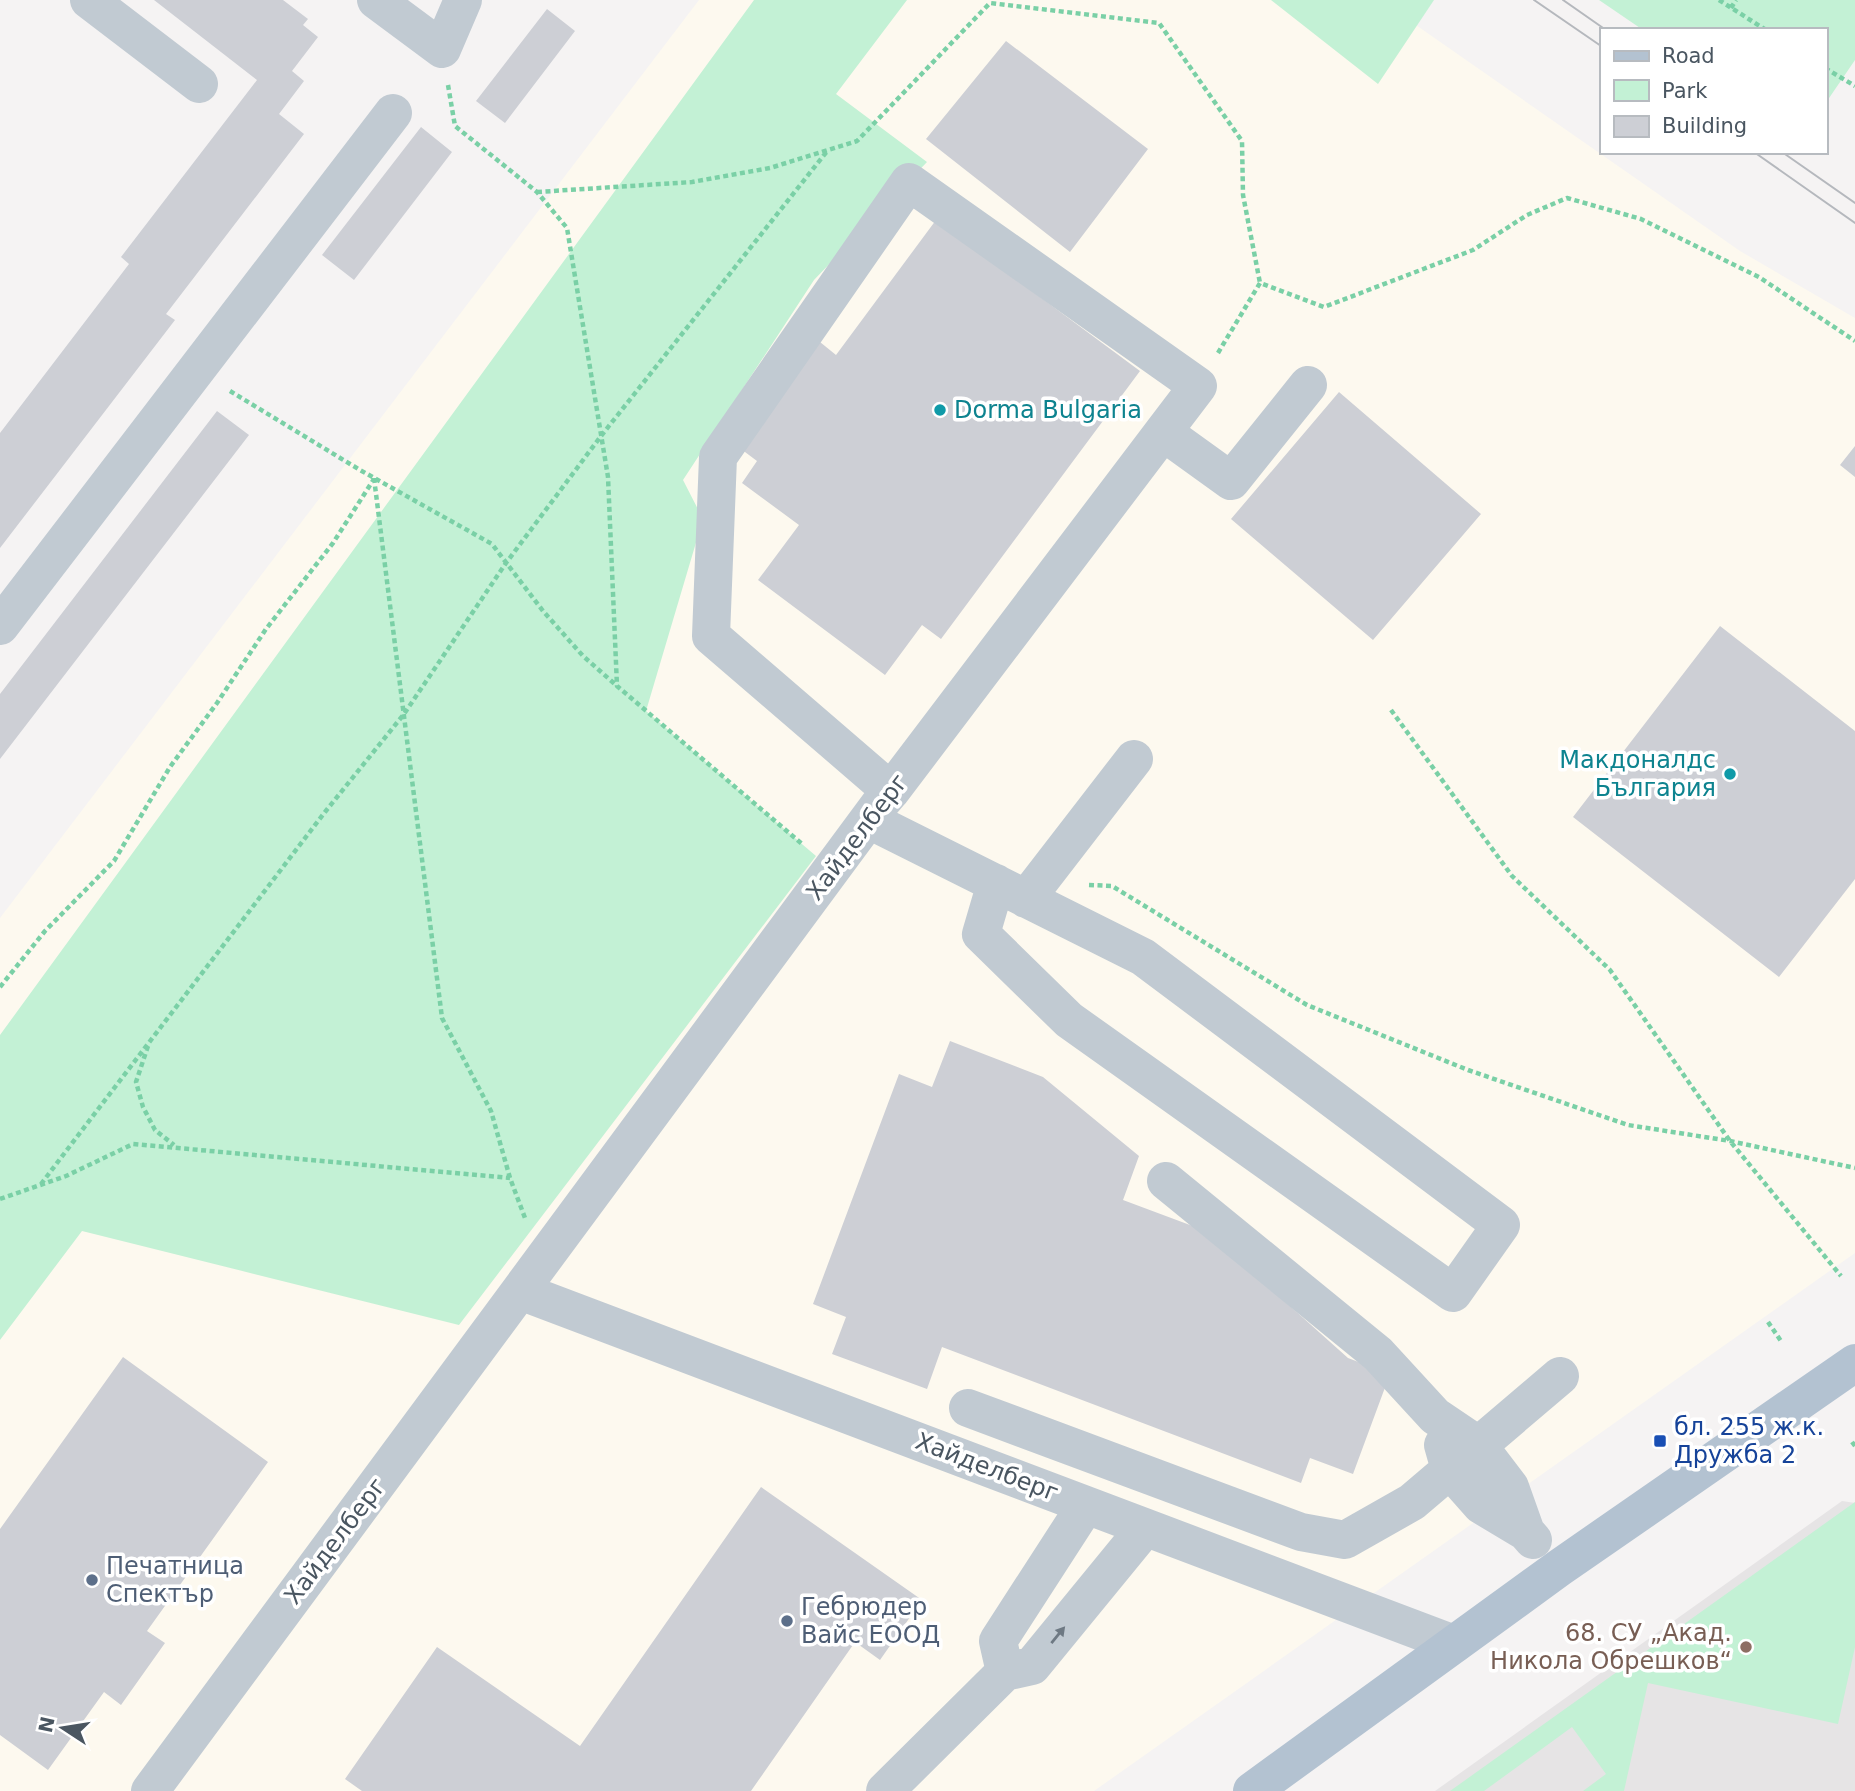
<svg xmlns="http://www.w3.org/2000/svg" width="1855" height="1791" viewBox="0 0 1855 1791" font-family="'DejaVu Sans',sans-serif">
	<rect width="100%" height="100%" fill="#f5f3f3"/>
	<path fill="#fdf9ef" d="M699 0H1380L1740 251 1855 318V1253L1094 1791H0V918Z"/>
	<path fill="#e6e4e5" d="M1842 1501 1855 1503V1791H1435Z"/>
	<path fill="#c3f1d5" d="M754 0H907L836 94 927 162 814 280 683 480 703 519 646 711 816 856 459 1325 82 1231 0 1340V1035Z
		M1271 0H1434L1378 84Z
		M1599 0H1855V60L1825 104V30H1643Z
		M1855 1502V1647L1838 1724 1648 1683 1624 1791H1583L1606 1774 1572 1727 1484 1791H1450Z"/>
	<path fill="#cdcfd5" d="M154 0H283L308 19 303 25 318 37 292 71 304 81 279 114 304 134 166 314 175 320 0 548V433L129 264 121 257 257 80Z
		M547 9 575 31 505 123 476 101Z
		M1006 41 1148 149 1070 252 926 139Z
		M421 127 452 152 354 280 322 255Z
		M936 220 1140 371 941 639 922 625 885 675 758 580 799 525 742 483 757 461 741 449 820 342 836 355Z
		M1339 392 1481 514 1373 640 1231 519Z
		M217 411 249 435 0 759V694Z
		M1855 446V477L1840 465Z
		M1720 626 1855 731V879L1779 977 1573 817Z
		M950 1041 1043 1077 1139 1156 1123 1200 1206 1231 1348 1358 1390 1374 1353 1474 1310 1458 1301 1483 942 1347 927 1389 832 1354 846 1317 813 1304 899 1074 932 1087Z
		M123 1357 268 1462 147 1631 165 1643 121 1705 104 1692 48 1770 0 1735V1529Z
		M761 1487 922 1600 880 1660 855 1642 751 1791H362L345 1779 437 1647 580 1746Z"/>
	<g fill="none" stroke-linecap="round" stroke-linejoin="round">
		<path stroke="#7ad0a6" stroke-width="4.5" stroke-dasharray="5 3.5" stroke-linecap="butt" d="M1719 0 1766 30
			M1731 8 1736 0
			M1825 68 1855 86
			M448 85 455 126 537 192 567 228 608 477 617 686 802 844
			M537 192 692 182 770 168 857 141 990 3 1159 23 1242 141 1243 195 1260 283
			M1218 353 1260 283 1324 307 1473 250 1527 215 1567 198 1641 219 1759 277 1855 341
			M230 391 360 470 492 544 543 611 583 656 617 686
			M374 478 442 1018 491 1111 510 1178 525 1218
			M1391 710 1512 876 1610 970 1730 1141 1841 1276
			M1089 885 1112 886 1307 1005 1468 1070 1628 1125 1730 1141 1855 1168
			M0 987 45 931 114 861 170 767 217 703 266 629 333 543 374 479
			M148 1046 136 1082 143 1107 155 1130 174 1145
			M41 1184 325 812 404 714 506 563 601 436 828 150
			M0 1199 66 1176 133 1144 510 1178
			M1768 1322 1781 1341
			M1852 1442 1855 1446"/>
		<path stroke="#c1cad2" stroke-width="38" d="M89 0 199 84
			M376 0 442 49 463 0
			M1163 432 1231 481 1308 385
			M0 626 393 113
			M869 820 1143 957 1501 1225 1453 1293 1069 1020 981 934 996 883
			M1026 899 1134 759
			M1166 1181 1378 1354 1435 1416 1478 1445 1510 1487 1526 1532
			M520 1291 1454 1644
			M968 1408 1301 1532 1345 1540 1412 1502 1560 1376
			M1443 1445 1450 1470 1481 1505 1526 1532 1533 1540
			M1005 1672 998 1641 1086 1505
			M150 1791 879 805 891 791 1163 432 1198 386 909 182 718 457 711 636 891 791
			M885 1791 1005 1672 1032 1666 1145 1528"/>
		<path stroke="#b3c2d1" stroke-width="38" d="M1252 1791 1559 1568 1855 1363"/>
		<path stroke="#b5b8bd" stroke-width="2" d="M1534 0 1601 46
			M1563 0 1606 30
			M1754 152 1855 223
			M1782 152 1855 203"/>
	</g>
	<defs><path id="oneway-solid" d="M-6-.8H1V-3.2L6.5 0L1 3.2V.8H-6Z" transform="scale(1.75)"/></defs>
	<use fill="#6e7983" href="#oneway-solid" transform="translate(1058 1635) rotate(-51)"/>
	<g fill="#0f9aa8" stroke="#fff" stroke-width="2.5">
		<circle cx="940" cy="410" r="7"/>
		<circle cx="1730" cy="774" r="7"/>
	</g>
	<rect fill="#1a4fb4" stroke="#fff" stroke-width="2.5" x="1653" y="1434" width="14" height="14" rx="3.5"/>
	<g fill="#5c6f8a" stroke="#fff" stroke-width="2.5">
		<circle cx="92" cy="1580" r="7"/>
		<circle cx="787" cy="1621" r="7"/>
	</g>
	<circle fill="#8d6e63" stroke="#fff" stroke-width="2.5" cx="1746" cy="1647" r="7"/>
	<g text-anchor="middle" stroke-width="7" stroke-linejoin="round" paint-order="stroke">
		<g font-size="24" fill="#0d838f" stroke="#fff" text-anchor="start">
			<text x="954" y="418">Dorma Bulgaria</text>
			<text x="1716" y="768" text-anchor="end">Макдоналдс<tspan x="1716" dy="28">България</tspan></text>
		</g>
		<g font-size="24" fill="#4a5661" stroke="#fff">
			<text transform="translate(857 837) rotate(-53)" y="8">Хайделберг</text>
			<text transform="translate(987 1467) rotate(21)" y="8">Хайделберг</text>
			<text transform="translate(335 1541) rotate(-53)" y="8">Хайделберг</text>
		</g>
		<g font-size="24" fill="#164399" stroke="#fff" text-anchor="start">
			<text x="1674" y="1435">бл. 255 ж.к.<tspan x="1674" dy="28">Дружба 2</tspan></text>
		</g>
		<g font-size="24" fill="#4e5e75" stroke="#fff" text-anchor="start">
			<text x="106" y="1574">Печатница<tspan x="106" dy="28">Спектър</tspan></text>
			<text x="801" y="1615">Гебрюдер<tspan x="801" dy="28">Вайс ЕООД</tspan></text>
		</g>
		<g font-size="24" fill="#785e54" stroke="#fff" text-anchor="end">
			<text x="1732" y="1641">68. СУ „Акад.<tspan x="1732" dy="28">Никола Обрешков“</tspan></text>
		</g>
	</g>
	<rect x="1600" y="28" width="228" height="126" fill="#ffffff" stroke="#b7bbc0" stroke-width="2"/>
	<rect x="1614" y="51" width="35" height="10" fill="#b3c2d1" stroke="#b7bbc0" stroke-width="2"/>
	<text x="1662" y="63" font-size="21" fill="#4a5661">Road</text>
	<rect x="1614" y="80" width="35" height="21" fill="#c3f1d5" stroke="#b7bbc0" stroke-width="2"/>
	<text x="1662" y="98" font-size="21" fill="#4a5661">Park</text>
	<rect x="1614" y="116" width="35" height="21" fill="#cdcfd5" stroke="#b7bbc0" stroke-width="2"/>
	<text x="1662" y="133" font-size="21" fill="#4a5661">Building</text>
	<g transform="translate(63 1728) rotate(282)" stroke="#ffffff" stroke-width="5" paint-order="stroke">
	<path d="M0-5L12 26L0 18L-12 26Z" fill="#4a5661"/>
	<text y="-10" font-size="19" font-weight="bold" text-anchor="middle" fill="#4a5661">N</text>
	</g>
</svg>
